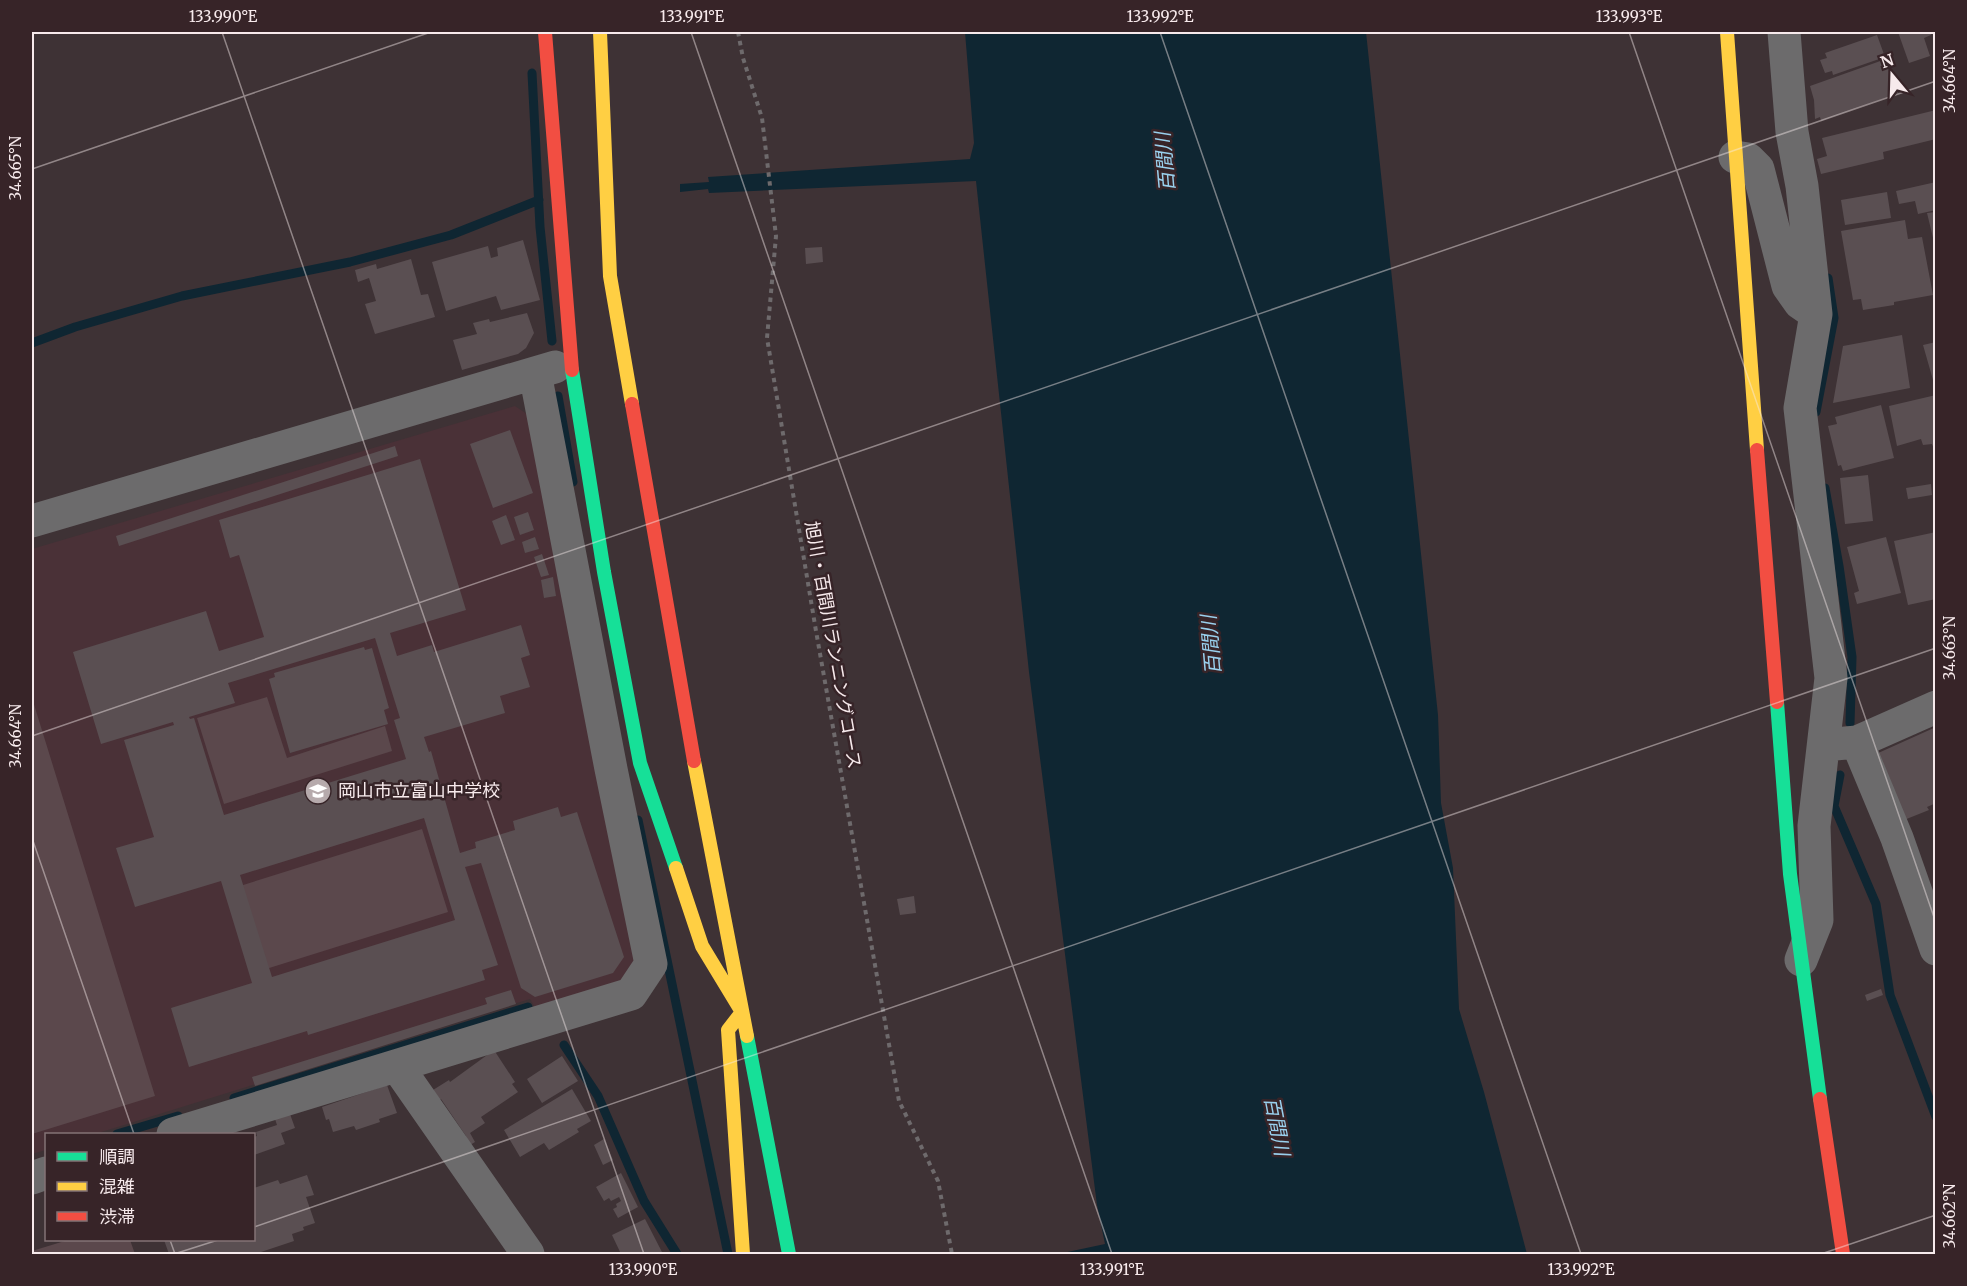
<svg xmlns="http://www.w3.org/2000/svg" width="1967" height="1286" viewBox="0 0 1967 1286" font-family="Merriweather,'Noto Sans JP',serif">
	<rect width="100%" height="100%" fill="#3e3235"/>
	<path fill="#4a3137" d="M515 406 533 418 637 961 626 981 536 1009 530 999 95 1134H46V1150L32 1154V549Z"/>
	<path fill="#5b484c" d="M267 697 287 758 385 726 392 751 224 804 197 718Z
		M32 698 155 1096 32 1134Z
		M422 829 448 912 266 969 240 886Z
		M68 1240H130L135 1254H32V1251Z"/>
	<path fill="#0f2632" d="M965 32H1366L1438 715 1441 803 1453 868 1459 1009 1484 1092 1527 1254H1058L1105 1244 1097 1205 1029 672 976 181 709 193 708 189 680 192V184L709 182 708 177 970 159 974 143Z"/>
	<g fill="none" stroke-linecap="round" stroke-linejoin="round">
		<path stroke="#0f2632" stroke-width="9" d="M532 73 540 227 552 341
			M32 343 75 327 182 296 350 262 451 235 539 200
			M558 396 573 482
			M1816 412 1834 318 1828 278
			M1825 488 1839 566 1852 657 1850 723
			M1840 775 1834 806 1876 904 1890 995 1936 1117
			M638 820 728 1254
			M564 1045 598 1096 644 1201 677 1254
			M234 1098 528 1007
			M117 1134 178 1116"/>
	</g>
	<path fill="#5a4f52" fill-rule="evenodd" d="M1898 32H1930L1931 35 1924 38 1930 56 1909 63Z
		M1877 35 1885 57 1833 75 1832 71 1825 73 1820 60 1827 58 1825 53Z
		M1886 59 1898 93 1821 121 1820 117 1815 119 1814 100 1810 86Z
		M1936 110V139L1883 152 1884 159 1821 174 1817 159 1827 156 1822 138Z
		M1936 182V210L1918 214 1915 201 1899 204 1896 191Z
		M1887 192 1891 218 1845 225 1841 200Z
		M1936 212V246H1935L1927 213Z
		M1905 220 1908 239 1922 237 1933 295 1894 302V305L1863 310 1861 299 1853 300 1841 231Z
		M523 240 540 300 501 310 496 296 446 311 432 262 488 246 491 258 498 256 497 248Z
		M822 247 823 262 806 264 805 248Z
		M411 259 421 295 428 294 435 317 375 334 365 304 376 301 369 278 358 282 355 270 376 264 377 269Z
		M527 313 534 333 526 348 518 354 462 370 453 340 477 334 473 323 489 319 490 322Z
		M1902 335 1910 388 1833 403 1843 346Z
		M1936 342V387H1935L1923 345Z
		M1936 395V449H1934L1932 444 1923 445 1921 439 1897 446 1889 406Z
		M1881 405 1894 458 1843 471 1841 465 1838 466 1828 426 1837 424 1835 417Z
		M510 430 533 493 493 508 470 444Z
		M395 446 398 456 119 546 116 536Z
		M420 459 466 610 390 633 397 656 432 645 434 652 521 625 530 655 521 658 530 687 500 696 505 713 424 737 429 752 431 751 460 853 476 848 475 842 515 830 513 821 558 807 561 817 577 812 624 957 613 973 535 997 521 988 481 863 465 867 498 965 482 970 485 980 308 1035 307 1031 189 1067 171 1008 252 983 221 881 135 907 116 848 154 837 124 740 174 725 173 722 101 744 73 652 206 611 219 651 264 637 239 555 230 558 219 520ZM375 638 400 718 394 720 406 759 224 815 194 718 190 719 189 717 235 703 228 683ZM424 818 455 920 272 977 240 875Z
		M1868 475 1873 521 1845 524 1840 478Z
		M1931 484 1932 495 1908 499 1906 488Z
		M528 512 534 530 520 535 514 517Z
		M506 515 515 540 501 545 492 521Z
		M1936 532V599L1908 605 1894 541Z
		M535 537 539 549 525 553 522 542Z
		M1886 537 1901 593 1857 604 1854 593 1859 591 1847 547Z
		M542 554 549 575 541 577 534 557Z
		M553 577 556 596 544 598 541 580Z
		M364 647 365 650 372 648 389 708 384 710 388 724 290 753 269 679 275 677 274 673Z
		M1936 727V803L1927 807 1929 810 1904 820 1876 754Z
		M914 896 916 913 900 915 897 899Z
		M1881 989 1883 995 1867 1001 1865 995Z
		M511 990 516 1004 255 1086 252 1077 487 1004 485 998Z
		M494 1050 515 1082 512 1084 518 1092 481 1117 485 1123 470 1133 475 1142 467 1147 466 1136 441 1099 439 1100 433 1090 449 1080 450 1082Z
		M562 1056 578 1081 542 1103 527 1079Z
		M387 1085 397 1113 379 1119 380 1122 356 1130 354 1126 333 1132 329 1119 326 1120 322 1107Z
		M572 1089 591 1121 577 1129 579 1132 549 1150 544 1143 520 1157 504 1130Z
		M290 1114 295 1128 281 1133 285 1144 254 1155V1137L257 1136 256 1132 277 1125 275 1119Z
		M604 1139 613 1160 603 1165 594 1145Z
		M621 1173 638 1207 618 1218 613 1209 617 1207 616 1204 621 1201 619 1197 611 1201 609 1198 604 1201 596 1187Z
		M307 1175 314 1195 306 1197 315 1223 303 1227 304 1230 292 1234 294 1241 255 1254H169L164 1240H254V1188L278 1180 280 1184Z
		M645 1219 663 1254H621L612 1235Z"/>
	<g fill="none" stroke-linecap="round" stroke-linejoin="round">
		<path stroke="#6e6a6c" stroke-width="4" stroke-dasharray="4.5 4.5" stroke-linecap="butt" d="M738 32 743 58 762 118 776 236 767 338 816 631 899 1101 938 1181 952 1254"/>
		<path stroke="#6c6b6c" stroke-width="33" d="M1784 32 1792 132 1802 186 1816 314 1800 408 1831 678 1814 826 1817 920 1801 960
			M1735 157 1748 159 1758 169 1788 286 1800 303 1816 314
			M32 521 555 367
			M1857 742 1897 838 1936 949
			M1835 744 1857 742 1936 707
			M397 1066 528 1254
			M173 1134 631 994 651 964 611 769 535 373
			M32 1178 46 1173"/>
		<path stroke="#16e098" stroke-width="14" d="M572 370 604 572 640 763 676 868
			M1777 702 1790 874 1820 1099
			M747 1036 789 1254"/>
		<path stroke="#ffcf43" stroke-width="14" d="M600 32 610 276 632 404
			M1727 32 1757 450
			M694 761 747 1036
			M676 868 702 946 742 1012 728 1030 743 1254"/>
		<path stroke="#f24e42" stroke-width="14" d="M545 32 572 370
			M632 404 694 761
			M1757 450 1777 702
			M1820 1099 1843 1254"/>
	</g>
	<path fill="none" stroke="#f7eaec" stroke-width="1.5" stroke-opacity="0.45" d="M222 32 644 1254M691 32 1112 1254M1160 32 1581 1254M1629 32 1936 923M32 169 431 32M32 736 1936 81M32 838 134 1134M254 1227 1936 648M170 1240 175 1254M174 1254 218 1240M1821 1254 1936 1215"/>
	<defs>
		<symbol id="school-disc" viewBox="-11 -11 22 22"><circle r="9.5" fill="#b6aaac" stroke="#372428"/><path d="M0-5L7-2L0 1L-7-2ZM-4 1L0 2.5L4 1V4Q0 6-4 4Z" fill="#fff"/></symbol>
	</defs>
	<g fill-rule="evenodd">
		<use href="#school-disc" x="303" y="776" width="30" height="30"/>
	</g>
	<g text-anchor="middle" stroke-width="5" stroke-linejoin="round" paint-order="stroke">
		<g font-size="18" fill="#f7eaec" stroke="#372428">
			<text transform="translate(833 645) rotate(80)" y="6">旭川・百間川ランニングコース</text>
		</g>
		<g font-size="18" fill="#f7eaec" stroke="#372428" text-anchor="start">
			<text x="338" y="797">岡山市立富山中学校</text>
		</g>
		<g font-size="20" font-style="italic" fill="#99d0ed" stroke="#372428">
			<text transform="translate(1165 162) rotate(-95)" y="7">百間川</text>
			<text transform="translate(1211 645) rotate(-95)" y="7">百間川</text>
			<text transform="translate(1277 1126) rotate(79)" y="7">百間川</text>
		</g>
	</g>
	<rect width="1967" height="1286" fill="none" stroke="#372428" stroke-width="66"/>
	<rect x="45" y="1133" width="210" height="108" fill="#372428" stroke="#847376" stroke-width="1.5"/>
	<rect x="57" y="1152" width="30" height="9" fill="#16e098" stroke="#847376" stroke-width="1.5"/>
	<text x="99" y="1163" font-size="18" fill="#f7eaec">順調</text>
	<rect x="57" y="1182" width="30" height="9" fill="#ffcf43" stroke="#847376" stroke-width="1.5"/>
	<text x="99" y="1193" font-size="18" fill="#f7eaec">混雑</text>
	<rect x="57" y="1212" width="30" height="9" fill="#f24e42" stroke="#847376" stroke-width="1.5"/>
	<text x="99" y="1223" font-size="18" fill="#f7eaec">渋滞</text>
	<g transform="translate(1892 75) rotate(341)" stroke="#372428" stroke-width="4.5" paint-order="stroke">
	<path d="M0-4.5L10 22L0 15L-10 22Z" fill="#f7eaec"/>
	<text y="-9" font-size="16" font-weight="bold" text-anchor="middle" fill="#f7eaec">N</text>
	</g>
	<rect x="33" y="33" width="1901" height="1220" fill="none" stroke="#f7eaec" stroke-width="2"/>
	<g font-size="15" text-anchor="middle" fill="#f7eaec">
		<text x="223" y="22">133.990°E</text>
		<text x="692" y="22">133.991°E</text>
		<text x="1160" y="22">133.992°E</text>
		<text x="1629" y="22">133.993°E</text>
		<text transform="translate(1950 81) rotate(-90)" y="5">34.664°N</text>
		<text transform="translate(16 168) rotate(-90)" y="5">34.665°N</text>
		<text transform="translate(1950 648) rotate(-90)" y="5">34.663°N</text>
		<text transform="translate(16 736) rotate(-90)" y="5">34.664°N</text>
		<text transform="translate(1950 1216) rotate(-90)" y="5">34.662°N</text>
		<text x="643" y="1275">133.990°E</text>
		<text x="1112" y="1275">133.991°E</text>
		<text x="1581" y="1275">133.992°E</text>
	</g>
</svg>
